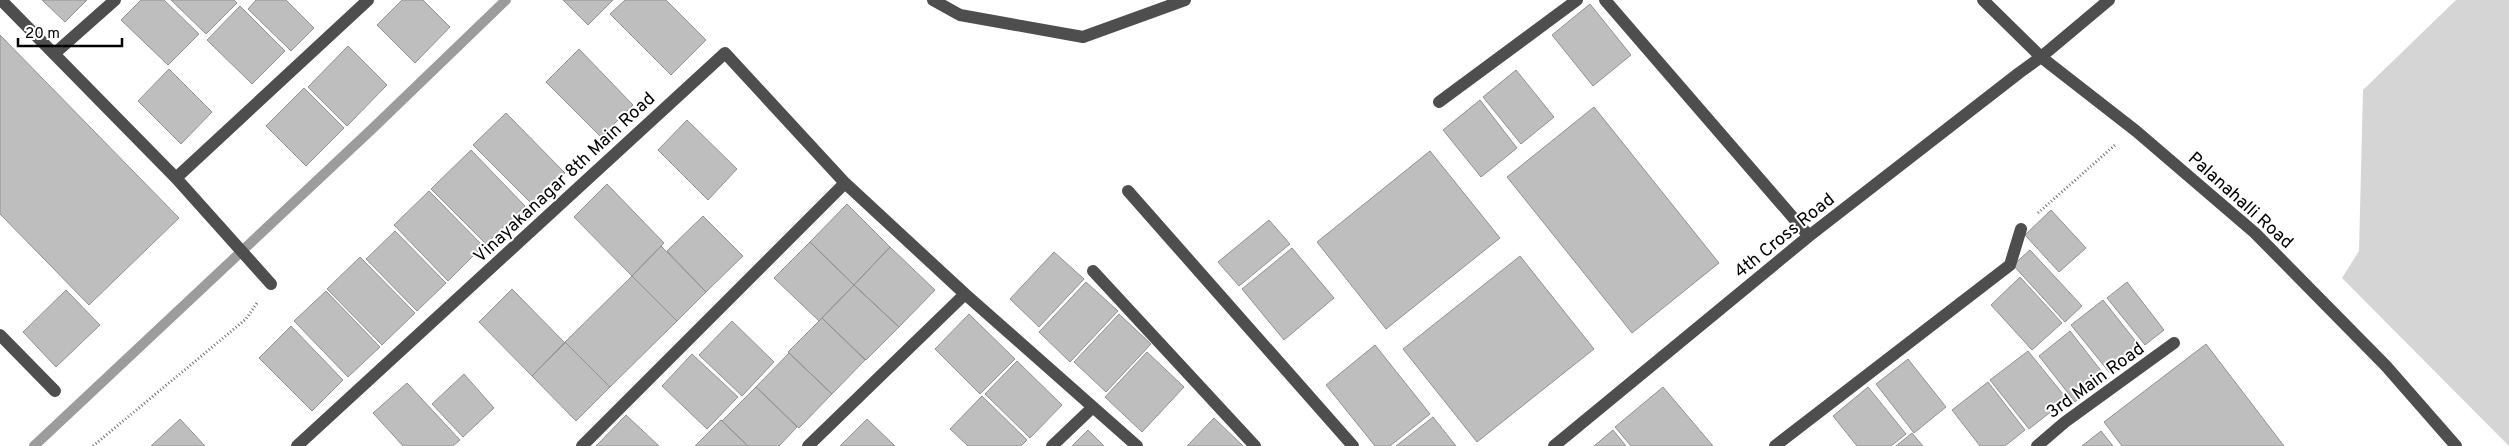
<svg xmlns="http://www.w3.org/2000/svg" width="2509" height="446" viewBox="0 0 2509 446" font-family="Overpass,sans-serif">
	<rect width="100%" height="100%" fill="#fff"/>
	<path fill="#d5d5d5" d="M2456 0H2509V446L2342 278 2359 251 2363 90Z"/>
	<g fill="none" stroke-linecap="round" stroke-linejoin="round">
		<path stroke="#9c9c9c" stroke-width="10" d="M34 446 372 129 506 0"/>
	</g>
	<path fill="#bebebe" stroke="#929292" d="M42 0H87L65 22Z
		M141 0H164L199 34 168 65 121 20Z
		M171 0H234L237 3 206 34Z
		M256 0H286L314 28 291 51 248 9Z
		M402 0H423L450 27 415 63 377 25Z
		M563 0H613L588 25Z
		M625 0H666L706 40 671 75 610 14Z
		M1590 4 1631 55 1593 86 1552 35Z
		M240 6 285 51 252 84 207 40Z
		M0 35 179 218 89 305 0 214Z
		M348 46 387 85 347 126 308 87Z
		M579 49 633 105 601 137 546 82Z
		M169 69 212 112 181 144 138 101Z
		M1516 70 1554 117 1521 144 1483 97Z
		M304 88 344 128 306 166 266 126Z
		M1480 100 1517 148 1481 177 1443 130Z
		M1594 107 1719 263 1632 333 1507 177Z
		M506 113 565 173 533 205 473 145Z
		M687 120 737 169 708 200 658 150Z
		M471 150 525 206 486 244 431 189Z
		M1430 151 1500 238 1386 329 1317 242Z
		M607 184 664 243 632 276 574 217Z
		M429 191 483 246 448 281 394 225Z
		M847 204 890 247 854 285 810 242Z
		M2051 210 2086 248 2059 272 2025 235Z
		M703 216 743 256 706 292 667 251Z
		M1269 220 1290 244 1239 286 1218 262Z
		M395 231 446 283 417 311 366 259Z
		M810 242 854 285 819 321 774 278Z
		M661 246 706 292 677 321 632 276Z
		M890 247 935 290 899 327 854 285Z
		M1292 248 1334 298 1284 340 1242 289Z
		M2030 250 2082 306 2065 322 2013 265Z
		M1054 252 1084 279 1039 327 1010 299Z
		M1520 256 1594 349 1477 442 1403 349Z
		M360 257 415 313 382 345 327 289Z
		M632 276 677 321 610 387 565 342Z
		M2020 277 2062 323 2032 350 1991 305Z
		M1086 282 1118 311 1070 362 1039 332Z
		M2127 282 2164 330 2145 345 2107 298Z
		M854 285 899 327 866 360 822 318Z
		M512 289 565 343 532 376 479 322Z
		M66 290 100 325 56 367 23 332Z
		M326 291 380 347 348 377 294 321Z
		M2103 300 2141 348 2109 372 2071 325Z
		M969 314 1015 359 980 394 935 349Z
		M1119 314 1151 344 1106 392 1074 362Z
		M822 318 865 360 832 394 788 352Z
		M732 321 774 362 742 396 699 355Z
		M291 326 343 380 312 411 259 358Z
		M2070 331 2106 377 2075 402 2039 356Z
		M565 342 610 387 576 421 532 376Z
		M2206 344 2284 446H2122L2104 422Z
		M1375 345 1430 414 1390 446H1375L1326 385Z
		M2028 351 2067 399 2029 429 1990 380Z
		M1147 352 1184 387 1142 432 1105 397Z
		M789 353 832 394 799 428 756 387Z
		M692 354 738 397 707 429 662 386Z
		M1908 359 1946 407 1914 433 1876 384Z
		M1017 361 1062 405 1030 438 985 394Z
		M464 374 494 408 463 437 432 404Z
		M1988 382 2025 430 2005 446H1980L1952 410Z
		M407 383 460 440 453 446H403L373 413Z
		M756 387 797 427 779 446H748L722 421Z
		M1663 387 1713 446H1631L1615 427Z
		M1868 387 1906 434 1891 446H1857L1833 416Z
		M982 396 1027 440 1021 446H968L950 429Z
		M626 415 659 446H596Z
		M1433 417 1456 446H1396Z
		M1214 418 1243 446H1187Z
		M180 419 205 446H151Z
		M867 419 895 446H840Z
		M721 420 722 421 748 446H695Z
		M1088 430 1104 446H1072Z
		M1613 430 1626 446H1594Z
		M2101 431 2113 446H2082Z
		M1912 433 1923 446H1896Z"/>
	<g fill="none" stroke-linecap="round" stroke-linejoin="round">
		<path stroke="#707070" stroke-width="3" stroke-dasharray="1 2.5" stroke-linecap="butt" d="M2038 213 2115 145
			M93 446 246 319 257 303"/>
		<path stroke="#4e4e4e" stroke-width="12" d="M1 0 176 178 271 284
			M933 0 960 15 1083 37 1185 0
			M1605 0 1809 236
			M1983 0 2041 57 2136 131 2255 233 2386 366 2456 446
			M54 54 115 0
			M1439 102 1577 0
			M176 178 368 0
			M1128 191 1353 446
			M1093 271 1255 446
			M965 294 1137 446
			M0 335 55 391
			M297 446 725 53 845 183
			M582 446 845 183 965 294 808 446
			M1052 446 1093 407
			M1554 446 1809 236 2019 73 2041 57 2109 0
			M1775 446 2010 265 2021 229
			M2037 446 2065 422 2174 343"/>
	</g>
	<g text-anchor="middle" stroke-width="4" stroke-linejoin="round" paint-order="stroke">
		<g font-size="18" fill="#000" stroke="#fff">
			<text transform="translate(564 177) rotate(-43)" y="6">Vinayakanagar 8th Main Road</text>
			<text transform="translate(2241 200) rotate(42)" y="6">Palanahalli Road</text>
			<text transform="translate(1784 235) rotate(-39)" y="6">4th Cross Road</text>
			<text transform="translate(2095 380) rotate(-36)" y="6">3rd Main Road</text>
		</g>
	</g>
	<path d="M18 38v8h104v-8" fill="none" stroke="#000000" stroke-width="2.5"/>
	<text x="25" y="38" font-size="15" fill="#000000" stroke="#ffffff" stroke-width="4" paint-order="stroke">20 m</text>
</svg>
